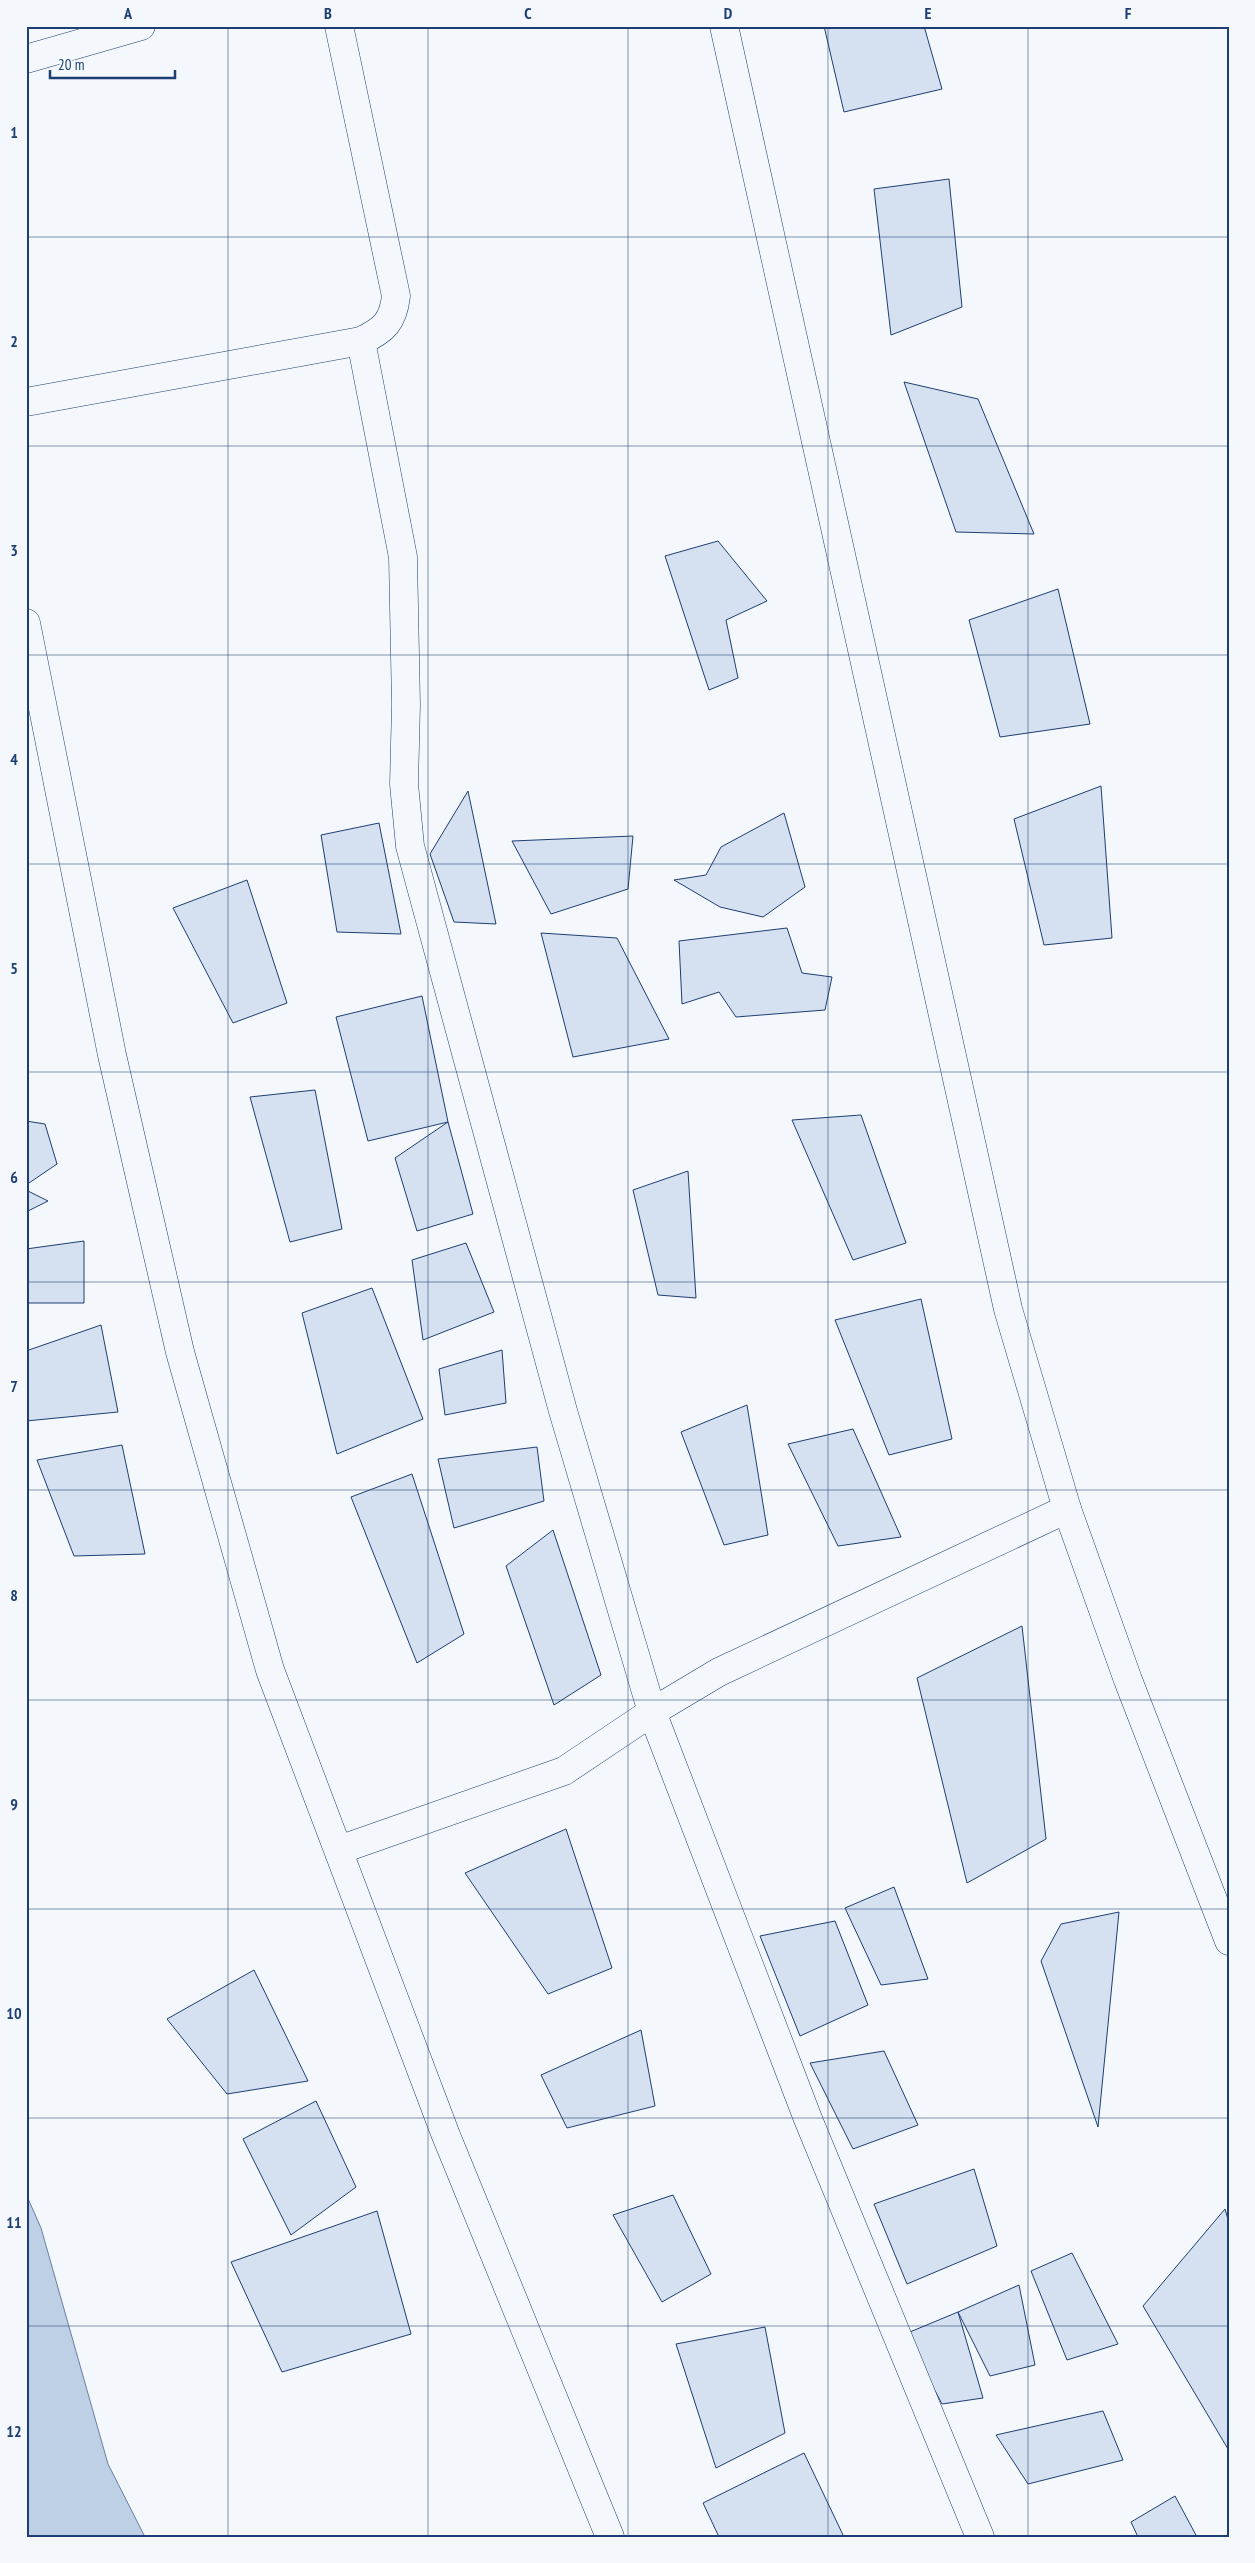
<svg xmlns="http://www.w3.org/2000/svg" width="1255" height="2563" viewBox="0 0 1255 2563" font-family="'PT Sans Narrow',sans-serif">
	<rect width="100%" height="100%" fill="#f4f7fb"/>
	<path fill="#bed0e5" stroke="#687fa3" d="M26 2194 41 2228 108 2464 145 2537H26Z"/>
	<path fill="#d5e0f0" stroke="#1d3f73" d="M824 26H924L942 89 844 112Z
		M949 179 962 307 891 335 874 189Z
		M904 382 978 399 1034 534 956 532Z
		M718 541 767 601 726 620 738 678 709 690 665 556Z
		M1058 589 1090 724 1000 737 969 620Z
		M1101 786 1112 938 1044 945 1014 819Z
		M468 791 496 924 454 922 430 854Z
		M784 813 805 887 763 917 720 907 674 880 706 875 721 847Z
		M379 823 401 934 337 932 321 835Z
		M633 836 628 889 551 914 512 841Z
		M247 880 287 1003 233 1023 173 908Z
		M787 928 802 973 832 977 825 1010 736 1017 719 992 682 1004 679 941Z
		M541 933 617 938 669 1039 573 1057Z
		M422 996 448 1122 368 1141 336 1017Z
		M315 1090 342 1229 290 1242 250 1097Z
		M861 1115 906 1243 853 1260 792 1120Z
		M26 1121 45 1124 57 1164 26 1185Z
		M448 1122 473 1214 417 1231 395 1158Z
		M688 1171 696 1298 658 1295 633 1190Z
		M26 1190 48 1201 26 1212Z
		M84 1241V1303H26V1249Z
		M466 1243 494 1312 423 1340 412 1260Z
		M372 1288 423 1419 337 1454 302 1313Z
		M921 1299 952 1439 889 1455 835 1320Z
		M101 1325 118 1412 26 1421V1351Z
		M502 1350 506 1403 445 1415 439 1369Z
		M747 1405 768 1535 724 1545 681 1432Z
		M853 1429 901 1537 838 1546 788 1444Z
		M122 1445 145 1554 74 1556 37 1460Z
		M537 1447 544 1501 454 1528 438 1459Z
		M412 1474 464 1634 417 1663 351 1497Z
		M553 1530 601 1675 554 1705 506 1566Z
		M1022 1626 1046 1839 967 1883 917 1678Z
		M566 1829 612 1968 548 1994 465 1873Z
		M894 1887 928 1979 881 1985 845 1908Z
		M1119 1912 1098 2127 1041 1961 1061 1924Z
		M835 1921 868 2005 800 2036 760 1936Z
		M254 1970 308 2081 227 2094 167 2019Z
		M641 2030 655 2106 567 2128 541 2075Z
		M884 2051 918 2125 853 2149 810 2063Z
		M316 2101 356 2187 291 2235 243 2139Z
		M974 2169 997 2246 907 2284 874 2204Z
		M673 2195 711 2274 662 2302 613 2215Z
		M1225 2209 1229 2223 1228 2449 1143 2306Z
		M377 2211 411 2334 282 2372 231 2262Z
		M1072 2253 1118 2344 1067 2360 1031 2271Z
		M1019 2285 1035 2365 990 2376 958 2312Z
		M958 2312 983 2398 942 2404 905 2334Z
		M765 2327 785 2433 716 2468 676 2344Z
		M1103 2411 1123 2460 1028 2484 996 2435Z
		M804 2453 844 2537H719L703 2503Z
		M1175 2496 1197 2537H1138L1131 2522Z"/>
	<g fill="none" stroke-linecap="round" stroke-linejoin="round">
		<defs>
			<path id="minor" d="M339 26 396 296C393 322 384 330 361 341
				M26 59 141 26
				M26 402 361 341 403 557 406 705 404 784 410 846 563 1411 652 1712 808 2119 980 2537
				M339 1850 564 1771 652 1712 719 1672 1067 1509"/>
			<path id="major" d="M724 26 1008 1309 1067 1509 1128 1680 1229 1941
				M26 623 112 1055 180 1352 270 1670 445 2133 610 2537"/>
		</defs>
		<use href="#minor" stroke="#1d3f73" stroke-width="29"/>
		<use href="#major" stroke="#1d3f73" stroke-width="29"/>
		<use href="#minor" stroke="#f4f7fb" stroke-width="28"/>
		<use href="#major" stroke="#f4f7fb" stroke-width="28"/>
	</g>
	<path fill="none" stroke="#1d3f73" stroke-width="1" stroke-opacity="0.55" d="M228 26V2537M428 26V2537M628 26V2537M828 26V2537M1028 26V2537M26 237H1229M26 446H1229M26 655H1229M26 864H1229M26 1072H1229M26 1282H1229M26 1490H1229M26 1700H1229M26 1909H1229M26 2118H1229M26 2326H1229"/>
	<rect width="1255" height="2563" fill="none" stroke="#f4f7fb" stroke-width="55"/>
	<path d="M50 70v8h125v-8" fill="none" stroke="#1d3f73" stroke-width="2.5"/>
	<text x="58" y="70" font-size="15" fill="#1d3f73" stroke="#f4f7fb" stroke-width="4" paint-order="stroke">20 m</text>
	<rect x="28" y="28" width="1200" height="2508" fill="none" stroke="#1d3f73" stroke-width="2"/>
	<g font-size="16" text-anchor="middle" font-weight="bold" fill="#1d3f73">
		<text x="128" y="19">A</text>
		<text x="328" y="19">B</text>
		<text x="528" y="19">C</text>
		<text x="728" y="19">D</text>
		<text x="928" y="19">E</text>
		<text x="1128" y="19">F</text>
		<text x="14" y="138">1</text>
		<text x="14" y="347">2</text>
		<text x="14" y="556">3</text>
		<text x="14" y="765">4</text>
		<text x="14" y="974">5</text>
		<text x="14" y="1183">6</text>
		<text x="14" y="1392">7</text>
		<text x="14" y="1601">8</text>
		<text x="14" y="1810">9</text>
		<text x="14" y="2019">10</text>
		<text x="14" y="2228">11</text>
		<text x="14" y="2437">12</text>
	</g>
</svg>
